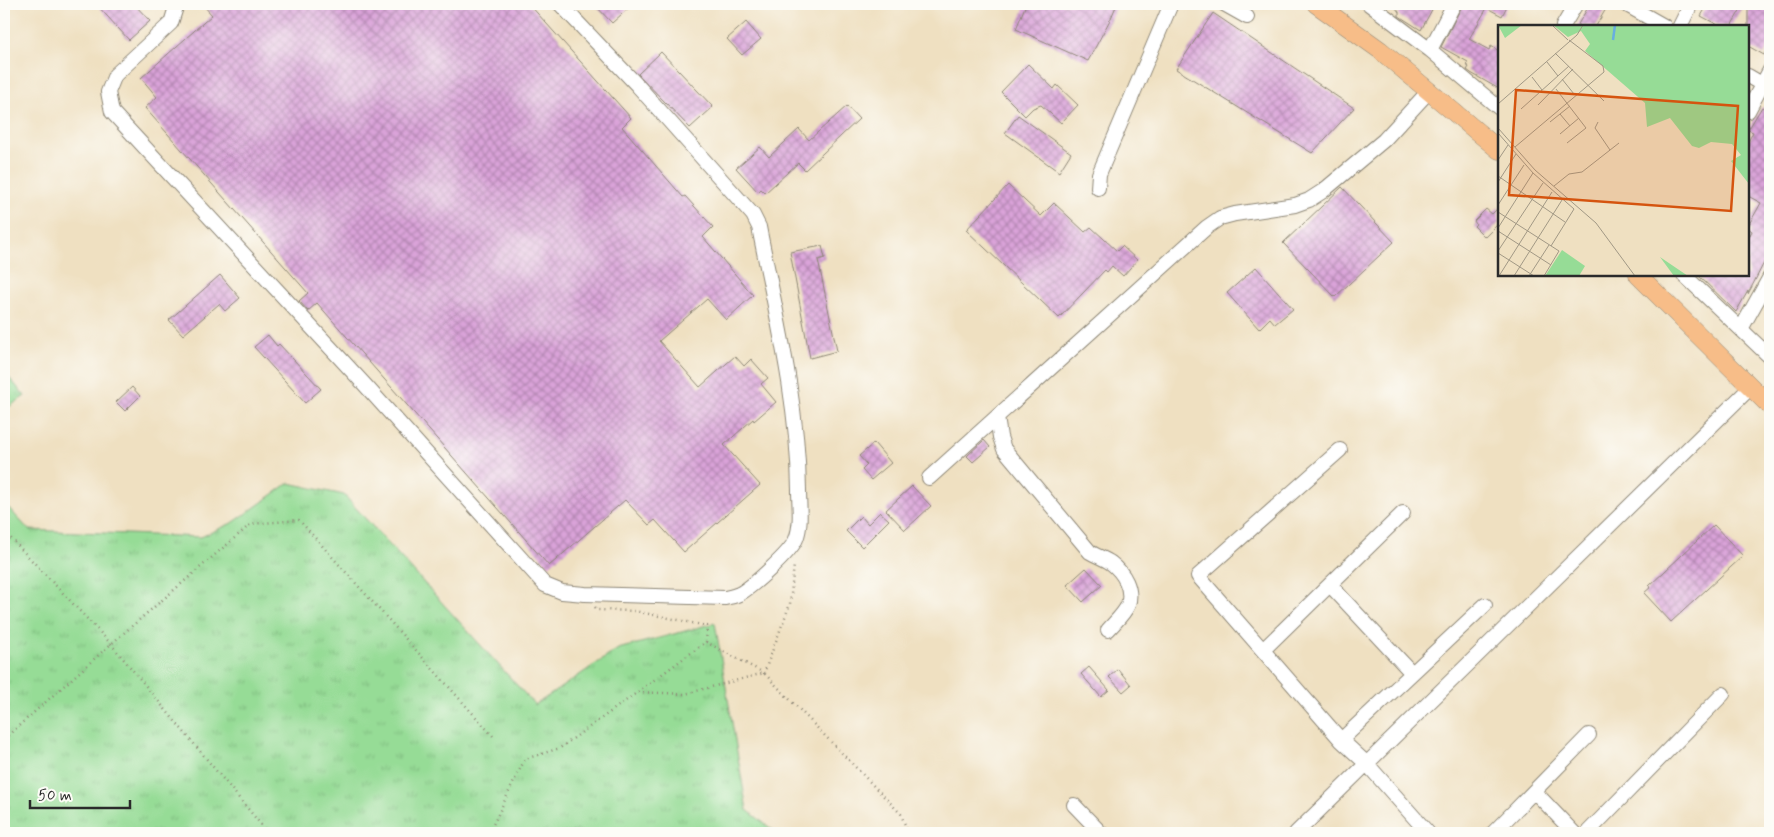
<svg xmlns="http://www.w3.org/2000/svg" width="1774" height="837" viewBox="0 0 1774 837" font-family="Mynerve,sans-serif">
	<defs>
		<pattern id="grass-tufts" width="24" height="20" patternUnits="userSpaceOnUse" patternTransform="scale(1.25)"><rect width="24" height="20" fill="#96dc96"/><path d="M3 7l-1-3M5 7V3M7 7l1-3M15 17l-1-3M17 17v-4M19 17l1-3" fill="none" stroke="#81bd81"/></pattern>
		<pattern id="building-cross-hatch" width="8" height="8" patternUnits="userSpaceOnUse" patternTransform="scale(1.25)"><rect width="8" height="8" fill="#daa3d9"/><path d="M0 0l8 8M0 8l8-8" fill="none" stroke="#b185b0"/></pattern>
	</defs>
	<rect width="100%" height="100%" fill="#fdfcf7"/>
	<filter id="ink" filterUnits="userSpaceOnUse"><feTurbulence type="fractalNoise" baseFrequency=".02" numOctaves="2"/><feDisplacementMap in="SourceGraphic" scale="10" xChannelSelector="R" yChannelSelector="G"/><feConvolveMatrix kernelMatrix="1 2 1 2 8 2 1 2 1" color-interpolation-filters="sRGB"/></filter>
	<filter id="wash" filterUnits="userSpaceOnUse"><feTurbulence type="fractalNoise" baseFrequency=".0096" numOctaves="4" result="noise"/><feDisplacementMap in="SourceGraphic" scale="20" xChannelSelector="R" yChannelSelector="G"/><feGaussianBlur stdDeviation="1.12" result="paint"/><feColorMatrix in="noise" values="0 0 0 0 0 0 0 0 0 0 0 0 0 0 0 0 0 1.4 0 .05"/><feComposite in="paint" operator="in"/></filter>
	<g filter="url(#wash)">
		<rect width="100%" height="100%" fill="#efe0c1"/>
		<path fill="url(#grass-tufts)" stroke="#608460" d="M4 372 25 396 4 410Z
			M289 483 344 495 535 705 618 649 715 623 747 810 777 833H4V503L29 530 201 537 234 522Z"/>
		<g id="blocks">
			<path fill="url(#building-cross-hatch)" d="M96 4H134L150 21 129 40Z
				M202 4H529L631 118 622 127 683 197 685 196 713 227 703 237 753 295 726 320 707 299 659 341 700 387 735 356 744 366 751 359 768 378 761 384 776 402 754 421 753 419 724 445 760 485 684 552 655 520 649 525 625 500 549 566 317 303 308 311 299 301 308 293 145 108 157 97 141 78 212 15Z
				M594 4H633L612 23Z
				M1026 4H1117L1111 18 1088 61 1016 29Z
				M1393 4H1435L1421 30 1399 16V12Z
				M1463 4H1508L1502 16 1487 8 1469 39 1489 50 1491 46 1499 51V89L1471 73 1467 70 1469 67 1466 65 1468 62 1441 47Z
				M1590 4H1601L1607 7 1596 26H1577Z
				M1708 4H1744L1731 26H1720L1701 16Z
				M1748 4H1770V43L1764 55 1748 46Z
				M1213 13 1354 108 1312 153 1176 69Z
				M746 22 761 39 742 55 727 39Z
				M661 52 713 107 690 128 638 74Z
				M1028 64 1054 89 1057 85 1078 105 1061 123 1041 105 1033 108 1025 116 1001 92Z
				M847 106 859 119 805 170 798 163 765 193 761 189 758 192 736 168 760 147 769 157 799 129 809 140Z
				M1762 107 1770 112V251L1748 294V291L1736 312 1698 275H1748V239L1752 231 1748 228V226L1761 203 1748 196V142L1753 132 1748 130Z
				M1018 115 1071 153 1059 172 1005 133Z
				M1008 185 1041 216 1054 203 1085 232 1091 227 1117 251 1122 246 1137 260 1123 276 1112 266 1107 272 1105 270 1059 318 966 230Z
				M1342 187 1394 242 1335 297 1283 243Z
				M1499 207V223L1485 237 1474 226 1476 224 1474 221 1486 209 1492 214Z
				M822 246 825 258 818 260 837 351 810 358 790 252Z
				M1256 267 1293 309 1275 324 1270 318 1259 329 1227 293Z
				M220 275 240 298 225 311 219 304 183 335 169 320Z
				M268 335 277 346 279 344 321 389 305 403 254 347Z
				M132 387 140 396 125 411 116 402Z
				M984 440 990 447 973 462 967 456Z
				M874 443 891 463 871 480 862 470 867 465 859 456Z
				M912 486 931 506 905 530 886 510Z
				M880 512 889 520 862 547 846 531 861 516 868 524Z
				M1714 525 1743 556 1671 622 1644 593 1651 587 1649 586Z
				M1086 568 1102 585 1083 602 1067 585Z
				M1089 667 1109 690 1101 697 1081 674Z
				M1118 669 1131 685 1123 692 1109 677Z"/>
		</g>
	</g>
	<g filter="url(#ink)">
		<use href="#blocks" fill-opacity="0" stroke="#8d8676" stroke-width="1"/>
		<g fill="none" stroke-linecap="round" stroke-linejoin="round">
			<defs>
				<path id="minor" d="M177 4 171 23 115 75 108 92 112 112 365 385 545 585 562 592 585 594 725 598C729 597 735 596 739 594 752 587 791 552 796 539 802 524 799 506 799 490 798 401 776 314 759 227L753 215 637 85 560 4
					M1224 4 1247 17
					M1369 4 1430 50 1499 108
					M1625 4 1664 26
					M1563 26 1576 4
					M1680 26 1691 4
					M1430 50 1454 4
					M1748 76 1770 89
					M1748 111 1770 70
					M1098 188 1099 174 1171 4
					M1684 275 1770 357
					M1741 329 1770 277
					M997 417 1000 437 1004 449 1090 552C1097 556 1105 559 1111 563 1124 573 1133 589 1128 605 1124 614 1115 622 1108 630
					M1340 450 1198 576 1341 740 1367 764 1428 833
					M929 478 1207 227 1220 218 1235 214 1295 205 1309 200 1323 191 1384 140 1429 91
					M1330 585 1412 673
					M1263 650 1403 513
					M1341 740 1485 605
					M1534 791 1574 833
					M1074 805 1101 833
					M1296 833 1751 387
					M1493 833 1589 735
					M1587 833 1723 694"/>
				<path id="major" d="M1316 4 1380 50 1499 150
					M1638 275 1770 406"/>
			</defs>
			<use href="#minor" stroke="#8d8676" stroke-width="16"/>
			<use href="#major" stroke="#8d8676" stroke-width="19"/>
			<path stroke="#8d8676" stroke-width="2.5" stroke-dasharray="1 4" stroke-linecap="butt" d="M4 531 111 644 268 833
				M595 607 597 610 635 611 707 626 706 642 639 691
				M706 642 764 673 790 604 794 565
				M4 739 111 644 251 524 299 520 493 736
				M489 833 525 759 560 748 638 692 685 694 764 673 901 814 908 833"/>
			<use href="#minor" stroke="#fff" stroke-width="14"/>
			<use href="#major" stroke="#f7bd88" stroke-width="18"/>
		</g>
	</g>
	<g transform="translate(1498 25)">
		<rect width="251" height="251" fill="#efe0c1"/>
		<path d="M0 0H24L7 13ZM55 0H251V159L233 136 243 130 234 119 213 117 201 123 194 121 172 93 149 102 147 78 87 26 92 19 83 6 70 12ZM162 232 190 251H176Z" fill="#96dc96"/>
		<path d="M64 225 87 241 81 251H47Z" fill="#96dc96"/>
		<path fill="none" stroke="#68aedf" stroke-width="2.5" d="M115 15 117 0"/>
		<path fill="none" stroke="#a19885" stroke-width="1" d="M54 0 70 15M57 28 106 76M49 37 60 51M34 52 44 65M64 54 76 69M58 64 88 103 69 118M0 79 79 10 85 0M40 80 75 44M23 84 71 41M62 89 72 101M52 97 72 81M100 97 97 103 112 125M0 103 37 145 98 198 137 251M0 108 35 148 76 184 53 221M62 109 81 93M17 122 106 47 105 41 71 15M0 135 10 120M0 151 67 197M0 157 18 129M56 161 71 149 84 147 121 118M0 180 26 140M0 187 61 226 46 251M0 203 35 148M0 206 53 240M0 226 45 158M0 228 36 251M1 251 54 167M16 251 64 175M31 251 51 220"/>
		<path fill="#d5540f" fill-opacity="0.15" stroke="#d5540f" stroke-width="2.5" d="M18 65 240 81 233 186 11 170Z"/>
		<rect width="251" height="251" fill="none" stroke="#2b2b2b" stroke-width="2.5"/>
	</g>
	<rect width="1774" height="837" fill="none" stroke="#fdfcf7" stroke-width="20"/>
	<path d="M30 800v8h100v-8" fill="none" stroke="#2b2b2b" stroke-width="2.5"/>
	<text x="38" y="800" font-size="15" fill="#2b2b2b" stroke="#fdfcf7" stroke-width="4" paint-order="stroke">50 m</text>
</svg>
